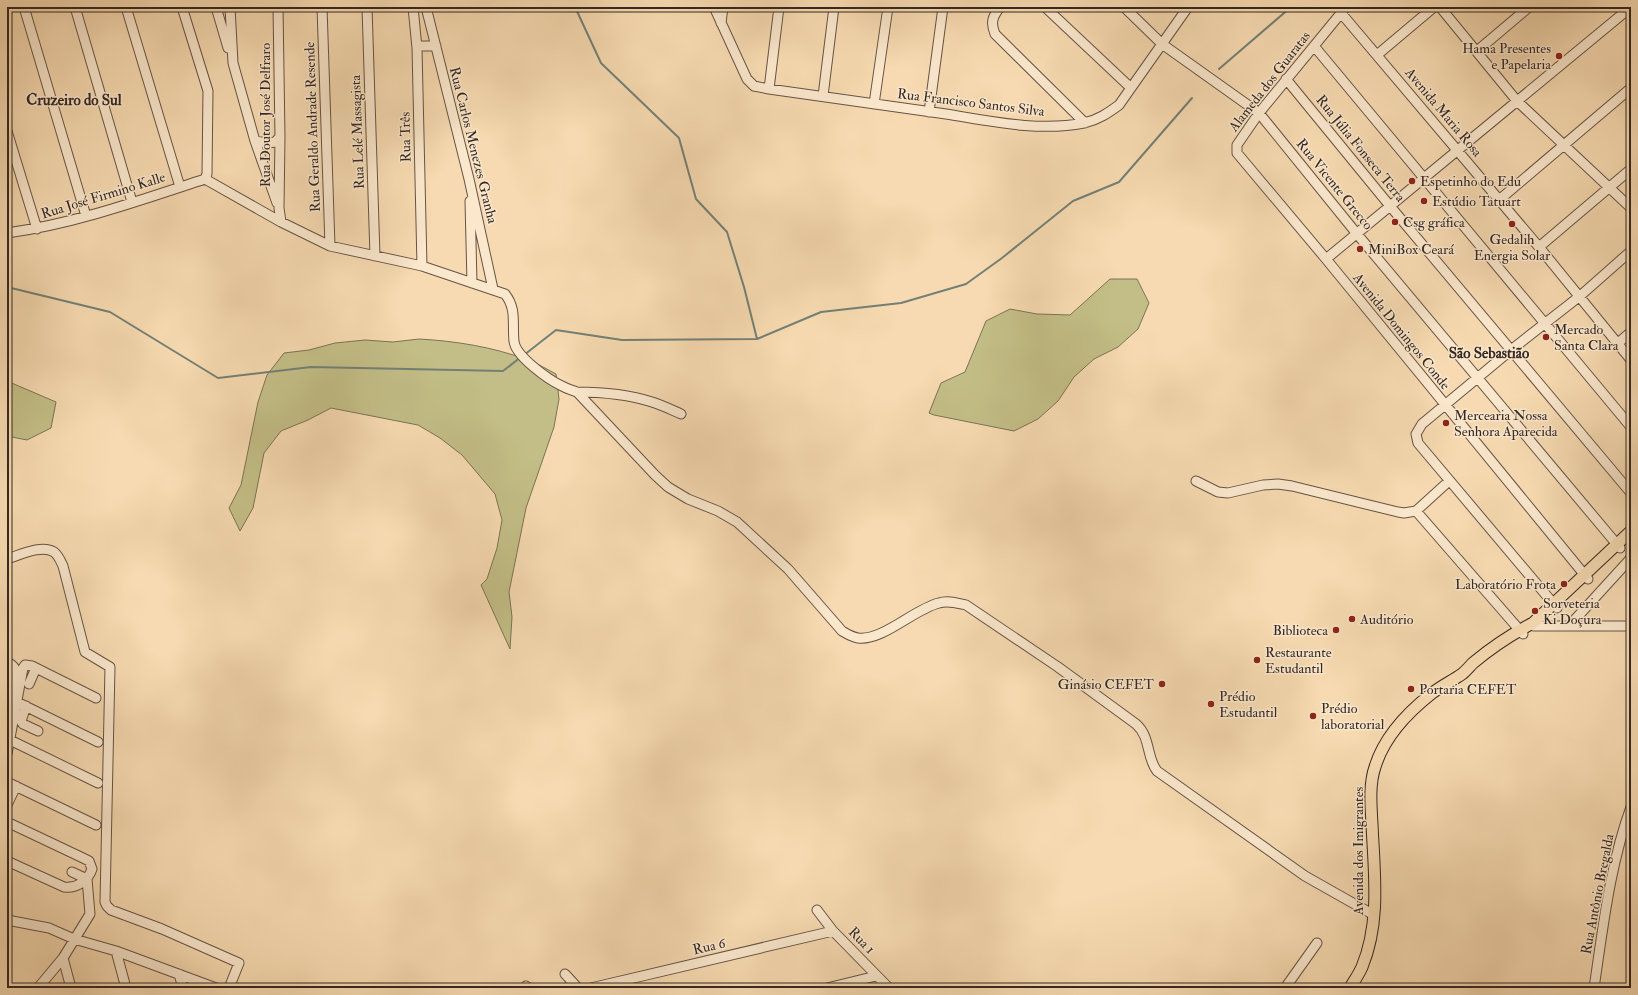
<svg xmlns="http://www.w3.org/2000/svg" width="1638" height="995" viewBox="0 0 1638 995" font-family="'IM FELL Double Pica',serif">
	<rect width="100%" height="100%" fill="#f7dab1"/>
	<filter id="stains"><feTurbulence type="fractalNoise" baseFrequency=".005" numOctaves="4"/><feColorMatrix values="0 0 0 0 .2 0 0 0 0 .09 0 0 0 0 .02 0 0 0 .5 -.17"/></filter>
	<radialGradient id="worn" r=".72"><stop offset=".6" stop-color="#630" stop-opacity="0"/><stop offset="1" stop-color="#630" stop-opacity=".3"/></radialGradient>
	<path fill="#c3be87" stroke="#7c7355" d="M1110 279H1137L1149 303 1138 329 1118 347 1094 359 1074 377 1058 401 1038 419 1014 431 934 415 929 413 941 383 965 372 986 321 1010 309 1037 314 1070 315Z
		M419 339C456 341 493 347 528 360 538 364 547 369 556 374L559 399 554 427 526 508 509 592 512 617 510 649 481 585 487 579 497 548 502 520 495 494 462 455 440 438 418 425 331 408 308 420 281 431 264 453 253 508 240 531 229 508 241 485 258 402 267 375 284 353 309 350 335 343 365 340 393 342Z
		M7 381 56 402 51 428 27 440 7 436Z"/>
	<g fill="none" stroke-linecap="round" stroke-linejoin="round">
		<path stroke="#738077" stroke-width="2" d="M575 7 601 63 679 138 696 199 727 232 744 287 757 339
			M1219 69 1291 7
			M7 287 110 312 218 378 311 367 503 371 521 357
			M524 355 556 330 622 340 757 339 821 312 901 303 966 284 1002 258 1073 201 1119 182 1192 98"/>
		<defs>
			<path id="minor" d="M24 7 86 216
				M75 7 132 202
				M126 7 180 187
				M182 7 208 91 207 174 205 179
				M216 7 228 48
				M230 7 233 63 255 141 277 203
				M278 7 280 137 279 208 281 222
				M322 7 330 246
				M367 7 375 256
				M413 7 417 48 422 266
				M426 7 469 179 493 289
				M714 7 747 79 754 86 769 89C828 97 887 106 946 114 990 121 1039 132 1084 123 1098 120 1108 113 1119 105L1188 7
				M1000 7C993 16 990 22 995 34L1085 123
				M1045 7 1131 88
				M1124 7 1162 44 1259 113 1357 234 1620 548
				M1346 7 1259 113 1237 145V153L1326 259 1588 579
				M1440 7 1517 101 1631 208
				M1341 13 1539 247 1631 360
				M721 23 723 7
				M1314 46 1631 427
				M417 48 421 46H436
				M1477 51 1529 7
				M1377 55 1434 7
				M1286 79 1390 206 1631 493
				M769 89 779 7
				M823 96 834 7
				M874 104 888 7
				M929 112 943 7
				M7 131 37 229
				M255 141 268 143 275 142 280 137
				M205 179 281 222 330 246 422 266 505 294C517 309 512 324 514 341 515 356 549 380 562 386 567 389 572 390 577 392L655 475 668 487 688 499 718 511 737 522 788 569 842 631C847 634 852 637 858 638 883 641 914 609 939 603 948 600 957 603 966 605L1058 667 1136 724C1151 737 1146 757 1157 771L1305 876 1374 915
				M1499 200 1631 88
				M470 201 472 283
				M7 233C74 224 141 200 205 179
				M1539 247 1631 169
				M1326 259 1631 7
				M1617 344 1631 332
				M577 392C602 392 627 394 652 402 662 405 672 410 681 414
				M1196 481 1218 492 1228 493 1263 485 1278 484 1292 486 1398 512 1404 513 1416 511
				M1416 511 1523 634
				M1416 511 1449 481
				M7 559C20 555 42 544 54 552 59 556 61 562 63 566L85 652 110 667 105 902 107 906 111 910 162 929 239 963 229 988
				M1557 608 1418 443 1416 434 1422 424 1511 350 1580 296 1631 251
				M1533 623 1534 626H1631
				M1569 626 1631 558
				M7 662C13 665 15 667 16 674L7 712
				M29 684 36 668
				M17 702 98 742
				M26 706 21 721 23 724 38 731
				M10 740 98 783
				M7 754 23 668 25 665 32 666 96 698
				M7 782 96 825
				M7 805 16 786
				M7 822 83 858 89 861 92 869C88 881 76 889 64 887L7 861
				M817 910 833 931 889 988
				M7 920 49 928 74 939 116 951 216 988
				M116 951 126 988
				M63 958 71 988
				M179 974 183 988
				M565 974 578 988
				M526 986 529 988
				M38 988 63 958 90 914 87 879 72 872
				M591 988 833 931
				M827 988 876 976
				M1285 988 1317 943
				M1594 988C1603 928 1610 864 1631 807"/>
			<path id="major" d="M1350 988C1354 981 1359 974 1362 967 1381 921 1374 872 1372 824 1371 806 1369 784 1375 767 1384 737 1407 713 1431 694 1441 686 1452 681 1462 674 1466 671 1469 667 1473 663 1491 648 1512 634 1533 623L1631 531"/>
		</defs>
		<use href="#minor" stroke="#665446" stroke-width="11"/>
		<use href="#major" stroke="#352823" stroke-width="13"/>
		<use href="#minor" stroke="#fae7cc" stroke-width="9"/>
		<use href="#major" stroke="#f7dab1" stroke-width="11"/>
	</g>
	<g fill="#8f2418" stroke="#fae7cc" stroke-width="1.5">
		<circle cx="1559" cy="56" r="4"/>
		<circle cx="1412" cy="181" r="4"/>
		<circle cx="1424" cy="201" r="4"/>
		<circle cx="1395" cy="222" r="4"/>
		<circle cx="1512" cy="224" r="4"/>
		<circle cx="1360" cy="249" r="4"/>
		<circle cx="1546" cy="337" r="4"/>
		<circle cx="1446" cy="423" r="4"/>
		<circle cx="1564" cy="584" r="4"/>
		<circle cx="1535" cy="611" r="4"/>
		<circle cx="1352" cy="619" r="4"/>
		<circle cx="1336" cy="630" r="4"/>
		<circle cx="1257" cy="660" r="4"/>
		<circle cx="1162" cy="684" r="4"/>
		<circle cx="1411" cy="689" r="4"/>
		<circle cx="1211" cy="704" r="4"/>
		<circle cx="1313" cy="716" r="4"/>
	</g>
	<g text-anchor="middle" stroke-width="3" stroke-linejoin="round" paint-order="stroke">
		<g font-size="14" fill="#352823" stroke="#fae7cc" text-anchor="start">
			<text x="1551" y="53" text-anchor="end">Hama Presentes<tspan x="1551" dy="16">e Papelaria</tspan></text>
			<text x="1420" y="186">Espetinho do Edu</text>
			<text x="1432" y="206">Estúdio Tatuart</text>
			<text x="1403" y="227">Csg gráfica</text>
			<text x="1512" y="244" text-anchor="middle">Gedalih<tspan x="1512" dy="16">Energia Solar</tspan></text>
			<text x="1368" y="254">MiniBox Ceará</text>
			<text x="1554" y="334">Mercado<tspan x="1554" dy="16">Santa Clara</tspan></text>
			<text x="1454" y="420">Mercearia Nossa<tspan x="1454" dy="16">Senhora Aparecida</tspan></text>
			<text x="1556" y="589" text-anchor="end">Laboratório Frota</text>
			<text x="1543" y="608">Sorveteria<tspan x="1543" dy="16">Ki Doçura</tspan></text>
			<text x="1360" y="624">Auditório</text>
			<text x="1328" y="635" text-anchor="end">Biblioteca</text>
			<text x="1265" y="657">Restaurante<tspan x="1265" dy="16">Estudantil</tspan></text>
			<text x="1154" y="689" text-anchor="end">Ginásio CEFET</text>
			<text x="1419" y="694">Portaria CEFET</text>
			<text x="1219" y="701">Prédio<tspan x="1219" dy="16">Estudantil</tspan></text>
			<text x="1321" y="713">Prédio<tspan x="1321" dy="16">laboratorial</tspan></text>
		</g>
		<g font-size="14" fill="#352823" stroke="#fae7cc">
			<text transform="translate(1269 81) rotate(-52)" y="5">Alameda dos Guaratas</text>
			<text transform="translate(971 102) rotate(7)" y="5">Rua Francisco Santos Silva</text>
			<text transform="translate(1444 112) rotate(50)" y="5">Avenida Maria Rosa</text>
			<text transform="translate(265 115) rotate(-90)" y="5">Rua Doutor José Delfraro</text>
			<text transform="translate(312 127) rotate(-92)" y="5">Rua Geraldo Andrade Resende</text>
			<text transform="translate(357 132) rotate(-92)" y="5">Rua Lelé Massagista</text>
			<text transform="translate(405 137) rotate(-91)" y="5">Rua Três</text>
			<text transform="translate(474 145) rotate(76)" y="5">Rua Carlos Menezes Granha</text>
			<text transform="translate(1361 148) rotate(51)" y="5">Rua Júlia Fonseca Terra</text>
			<text transform="translate(1335 184) rotate(51)" y="5">Rua Vicente Grecco</text>
			<text transform="translate(103 195) rotate(-17)" y="5">Rua José Firmino Kalle</text>
			<text transform="translate(1402 331) rotate(51)" y="5">Avenida Domingos Conde</text>
			<text transform="translate(1358 851) rotate(-90)" y="5">Avenida dos Imigrantes</text>
			<text transform="translate(1597 894) rotate(-79)" y="5">Rua Antônio Bregalda</text>
			<text transform="translate(862 940) rotate(46)" y="5">Rua 1</text>
			<text transform="translate(709 946) rotate(-13)" y="5">Rua 6</text>
		</g>
		<g font-size="15" font-weight="bold" fill="#352823" stroke="#fae7cc">
			<text x="74" y="105">Cruzeiro do Sul</text>
			<text x="1489" y="358">São Sebastião</text>
		</g>
	</g>
	<rect width="1638" height="995" fill="none" stroke="#f7dab1" stroke-width="24"/>
	<rect x="8" y="8" width="1622" height="979" fill="none" stroke="#352823" stroke-width="2"/>
	<rect x="12" y="12" width="1614" height="971" fill="none" stroke="#352823"/>
	<rect width="100%" height="100%" filter="url(#stains)"/>
	<rect width="100%" height="100%" fill="url(#worn)"/>
</svg>
